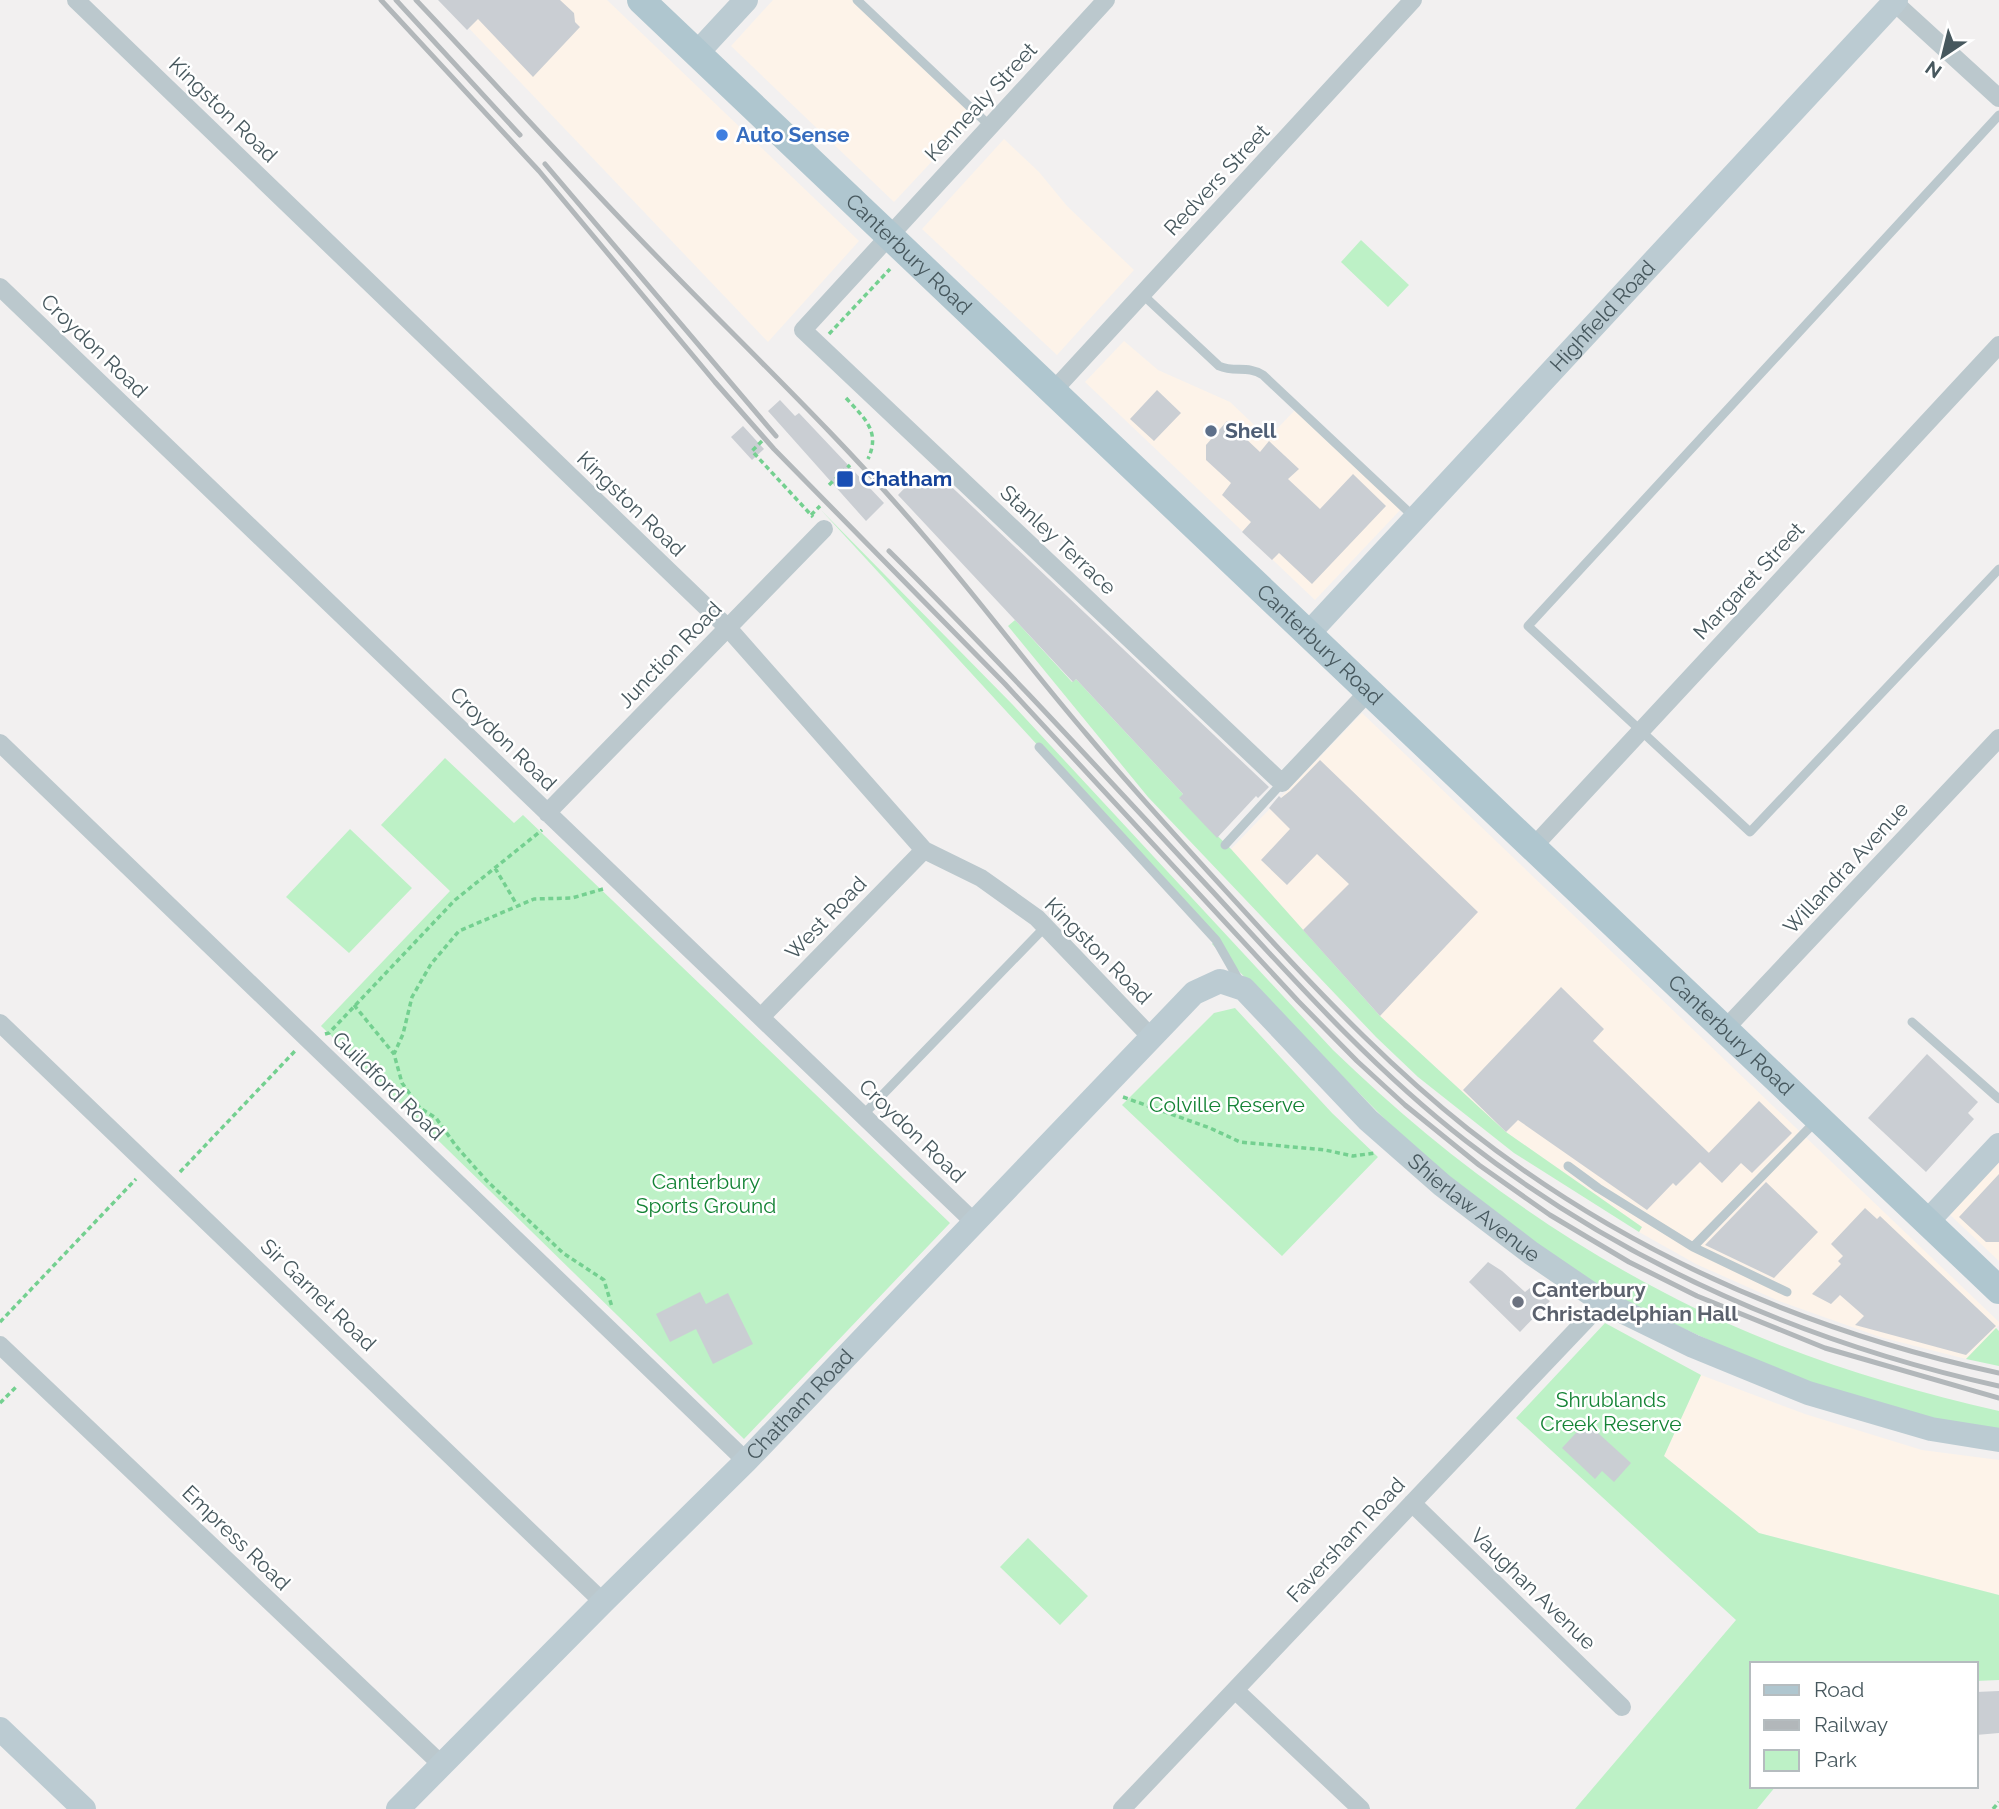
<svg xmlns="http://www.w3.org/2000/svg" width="1999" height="1809" viewBox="0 0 1999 1809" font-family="Raleway,sans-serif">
	<rect width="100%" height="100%" fill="#f2f0f0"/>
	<path fill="#fdf3e9" d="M442 0H607L859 241 768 342Z
		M773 0H859L977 113 894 202 731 46Z
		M1004 139 1039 172 1067 206 1134 270 1057 355 922 229Z
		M1124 341 1158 370 1230 402 1268 438 1297 408 1403 507 1315 600 1085 382Z
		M1362 713 1999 1322V1325L1966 1359 1880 1337 1779 1301 1696 1264 1639 1232 1642 1227 1506 1132 1380 1016 1231 849Z
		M1999 1154V1261L1946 1211Z
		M1701 1375 1805 1414 1922 1450 1999 1460V1595L1759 1533 1664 1456Z"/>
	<path fill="#bdf1c6" d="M1361 240 1409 285 1388 307 1341 262Z
		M821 510 1013 705 1333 1050C1432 1146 1543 1230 1665 1293 1769 1348 1885 1385 1999 1411V1432L1917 1415 1781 1373 1597 1289 1430 1165 1212 944 1216 939Z
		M1015 620 1072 682 1076 679 1183 794 1180 799 1231 849 1380 1016 1506 1132 1642 1227 1639 1232 1514 1153 1418 1077 1376 1037 1148 797 1008 626Z
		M445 758 514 823 523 815 950 1223 744 1439 321 1026 450 891 381 825Z
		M350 829 412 888 349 953 286 897Z
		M1235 1008 1332 1113 1378 1157 1282 1256 1122 1105 1214 1013Z
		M1605 1323 1701 1375 1664 1456 1759 1533 1999 1595V1680L1976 1681V1664H1752V1786H1776L1757 1809H1575L1736 1620 1516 1418Z
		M1996 1328 1999 1331V1366L1966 1359Z
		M1028 1538 1088 1596 1060 1625 1000 1567Z"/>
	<path fill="#caced3" d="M438 0H560L574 13 575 22 580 27 533 77 478 19 467 30Z
		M1157 390 1181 413 1154 441 1130 419Z
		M780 400 795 416 799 413 884 503 866 521 768 411Z
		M1227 421 1260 452 1269 441 1299 469 1288 479 1320 509 1353 474 1386 506 1312 584 1279 553 1272 560 1242 532 1251 522 1222 495 1231 483 1206 460V445Z
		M743 426 764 449 752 460 731 437Z
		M918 474H938L1269 787 1258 798 1256 796 1217 838 1179 798 1183 794 1076 679 1073 682 898 495Z
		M1320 760 1478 912 1380 1016 1303 930 1349 884 1317 854 1287 885 1261 860 1290 829 1269 808 1279 796 1281 798 1290 791Z
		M1561 987 1604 1029 1593 1041 1709 1153 1676 1186 1673 1183 1647 1210 1518 1120 1506 1132 1463 1090Z
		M1927 1054 1978 1102 1968 1113 1974 1119 1926 1172 1868 1118Z
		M1759 1101 1792 1133 1752 1173 1741 1163 1722 1183 1700 1162Z
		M1999 1174V1242H1986L1959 1217Z
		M1766 1182 1818 1232 1774 1278 1705 1245Z
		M1865 1208 1877 1219 1880 1216 1996 1326 1966 1355 1855 1325 1864 1316 1840 1295 1831 1304 1812 1294 1841 1264 1838 1261 1843 1256 1831 1244Z
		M1488 1262 1502 1271 1525 1292 1530 1288 1550 1301 1520 1332 1469 1282Z
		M700 1292 706 1304 728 1293 753 1344 713 1364 696 1329 670 1342 656 1314Z
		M1586 1422 1631 1463 1614 1482 1602 1471 1595 1479 1562 1448Z
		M1999 1691V1733L1976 1735V1692Z"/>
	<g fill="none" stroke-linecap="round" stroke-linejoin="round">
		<path stroke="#74d090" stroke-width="3.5" stroke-dasharray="5 3.5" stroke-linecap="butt" d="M829 334 890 269
			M846 398C864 418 881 431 868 459
			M762 441 752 451 813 517
			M829 485 850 465
			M811 515 820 506
			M495 868 517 905
			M603 889 572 898 534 899 459 931 431 964 412 997 403 1034 394 1054 402 1083 420 1108 436 1118 456 1146 487 1181 563 1253 604 1280 612 1307
			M354 1005 394 1054
			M325 1034 329 1033 455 900 542 830
			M1123 1097 1210 1128 1240 1142 1325 1150 1353 1156 1375 1153
			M180 1172 295 1051
			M0 1322 136 1179
			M0 1403 18 1385
			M1993 1809 1999 1802"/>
		<path stroke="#bbc8cd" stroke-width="9" d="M857 0 990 126
			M1999 115 1528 626 1750 832 1999 569
			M1142 294 1219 366C1235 373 1247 365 1263 375L1414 517
			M1039 747 1216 940 1240 982
			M1225 845 1282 783
			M1912 1022 1999 1099
			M863 1115 1045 927
			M1568 1166 1598 1188 1693 1247 1815 1122
			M1693 1247 1787 1292"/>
		<path stroke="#bbc8cd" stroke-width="18" d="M76 0 728 628 924 850 981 878 1037 918 1151 1037
			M1106 0 803 330 1282 783 1369 691
			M1894 2 1999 98
			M0 287 975 1223
			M1053 391 1413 0
			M0 743 746 1461
			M547 813 824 529
			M1533 847 1999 345
			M761 1017 924 850
			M0 1023 603 1602
			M1725 1029 1999 738
			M0 1345 441 1764
			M1412 1503 1622 1707
			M1235 1690 1361 1809
			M1122 1809 1603 1302"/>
		<g stroke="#bbcbd2" stroke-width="24">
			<path d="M697 53 746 0"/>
			<path id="s1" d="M1309 633 1896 0"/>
			<path d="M1927 1222 1999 1145"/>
			<path d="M0 1729 84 1809"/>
			<path id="s2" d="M398 1809 603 1602 746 1461 1194 993 1220 981 1244 989 1368 1120 1442 1185 1531 1253 1603 1302 1693 1346 1808 1393 1931 1429 1999 1440"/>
		</g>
		<path stroke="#afc6cf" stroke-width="28" id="s3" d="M641 0 1999 1290"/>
		<path stroke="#b2b7ba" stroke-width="5" d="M381 0 539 171 715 382 774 449 1005 684 1298 1001 1357 1061 1405 1105 1479 1165 1550 1215 1629 1262 1697 1296 1825 1348 1999 1398
			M396 0 520 135
			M416 0C490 78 562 158 636 235 732 335 835 431 925 537 981 602 1032 671 1088 736 1146 805 1207 870 1267 936 1330 1004 1395 1071 1468 1129 1624 1252 1805 1331 1999 1373
			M545 164 776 436
			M889 551C1000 661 1106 777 1213 892 1293 979 1372 1068 1466 1141 1623 1263 1805 1343 1999 1386"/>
	</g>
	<circle fill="#3f7fe0" stroke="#fff" stroke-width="2.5" cx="722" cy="135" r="7"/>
	<circle fill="#5c6f8a" stroke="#fff" stroke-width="2.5" cx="1211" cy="431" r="7"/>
	<rect fill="#1a4fb4" stroke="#fff" stroke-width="2.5" x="836" y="470" width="18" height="18" rx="3.5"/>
	<circle fill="#6b7280" stroke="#fff" stroke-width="2.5" cx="1518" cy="1302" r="7"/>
	<g text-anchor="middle" stroke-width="5" stroke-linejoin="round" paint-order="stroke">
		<g font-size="21" fill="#47585e" stroke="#fff">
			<text transform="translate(981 102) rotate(-47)" y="7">Kennealy Street</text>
			<text transform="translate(223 110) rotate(44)" y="7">Kingston Road</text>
			<text transform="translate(1217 180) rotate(-47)" y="7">Redvers Street</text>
			<text dy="7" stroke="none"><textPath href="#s3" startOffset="369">Canterbury Road</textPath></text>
			<text dy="7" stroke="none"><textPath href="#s1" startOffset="432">Highfield Road</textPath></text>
			<text transform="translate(94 346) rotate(44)" y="7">Croydon Road</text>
			<text transform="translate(631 504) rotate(44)" y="7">Kingston Road</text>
			<text transform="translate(1058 540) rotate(43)" y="7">Stanley Terrace</text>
			<text transform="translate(1749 581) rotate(-47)" y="7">Margaret Street</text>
			<text dy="7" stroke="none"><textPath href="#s3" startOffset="936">Canterbury Road</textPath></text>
			<text transform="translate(670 655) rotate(-46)" y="7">Junction Road</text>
			<text transform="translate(503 739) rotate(44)" y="7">Croydon Road</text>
			<text transform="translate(1846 868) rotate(-47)" y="7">Willandra Avenue</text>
			<text transform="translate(826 918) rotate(-46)" y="7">West Road</text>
			<text transform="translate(1098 951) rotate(45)" y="7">Kingston Road</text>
			<text dy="7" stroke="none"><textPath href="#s3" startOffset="1503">Canterbury Road</textPath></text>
			<text transform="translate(388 1086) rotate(44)" y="7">Guildford Road</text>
			<text transform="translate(912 1131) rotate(44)" y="7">Croydon Road</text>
			<text dy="7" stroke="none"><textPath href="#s2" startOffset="1512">Shierlaw Avenue</textPath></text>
			<text transform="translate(318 1295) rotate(44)" y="7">Sir Garnet Road</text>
			<text dy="7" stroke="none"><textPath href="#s2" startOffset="570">Chatham Road</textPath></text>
			<text transform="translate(236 1538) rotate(44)" y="7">Empress Road</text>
			<text transform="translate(1346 1540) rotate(-47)" y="7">Faversham Road</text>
			<text transform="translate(1533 1589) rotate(44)" y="7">Vaughan Avenue</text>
		</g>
		<g font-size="21" font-weight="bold" fill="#366cbe" stroke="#fff" text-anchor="start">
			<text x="736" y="142">Auto Sense</text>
		</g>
		<g font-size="21" font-weight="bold" fill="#4e5e75" stroke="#fff" text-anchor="start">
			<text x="1225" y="438">Shell</text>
		</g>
		<g font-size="21" font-weight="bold" fill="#164399" stroke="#fff" text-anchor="start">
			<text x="861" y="486">Chatham</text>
		</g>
		<g font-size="21" fill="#148335" stroke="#fff">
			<text x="1227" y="1112">Colville Reserve</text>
			<text x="706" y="1189">Canterbury<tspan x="706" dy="24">Sports Ground</tspan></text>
			<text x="1611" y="1407">Shrublands<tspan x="1611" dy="24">Creek Reserve</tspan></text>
		</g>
		<g font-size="21" font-weight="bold" fill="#5b616d" stroke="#fff" text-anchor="start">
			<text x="1532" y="1297">Canterbury<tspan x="1532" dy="24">Christadelphian Hall</tspan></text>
		</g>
	</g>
	<rect x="1750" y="1662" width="228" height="126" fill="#ffffff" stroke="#b5bcbf" stroke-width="2"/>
	<rect x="1764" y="1685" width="35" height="10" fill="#afc6cf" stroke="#b5bcbf" stroke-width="2"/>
	<text x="1814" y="1697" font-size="21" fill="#47585e">Road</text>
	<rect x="1764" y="1720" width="35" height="10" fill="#b2b7ba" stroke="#b5bcbf" stroke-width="2"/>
	<text x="1814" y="1732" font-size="21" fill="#47585e">Railway</text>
	<rect x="1764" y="1750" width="35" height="21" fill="#bdf1c6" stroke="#b5bcbf" stroke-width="2"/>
	<text x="1814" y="1767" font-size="21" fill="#47585e">Park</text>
	<g transform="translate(1943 56) rotate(215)" stroke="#ffffff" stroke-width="5" paint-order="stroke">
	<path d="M0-5L12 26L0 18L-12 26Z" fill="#47585e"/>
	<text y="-10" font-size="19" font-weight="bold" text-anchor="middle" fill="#47585e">N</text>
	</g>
</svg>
